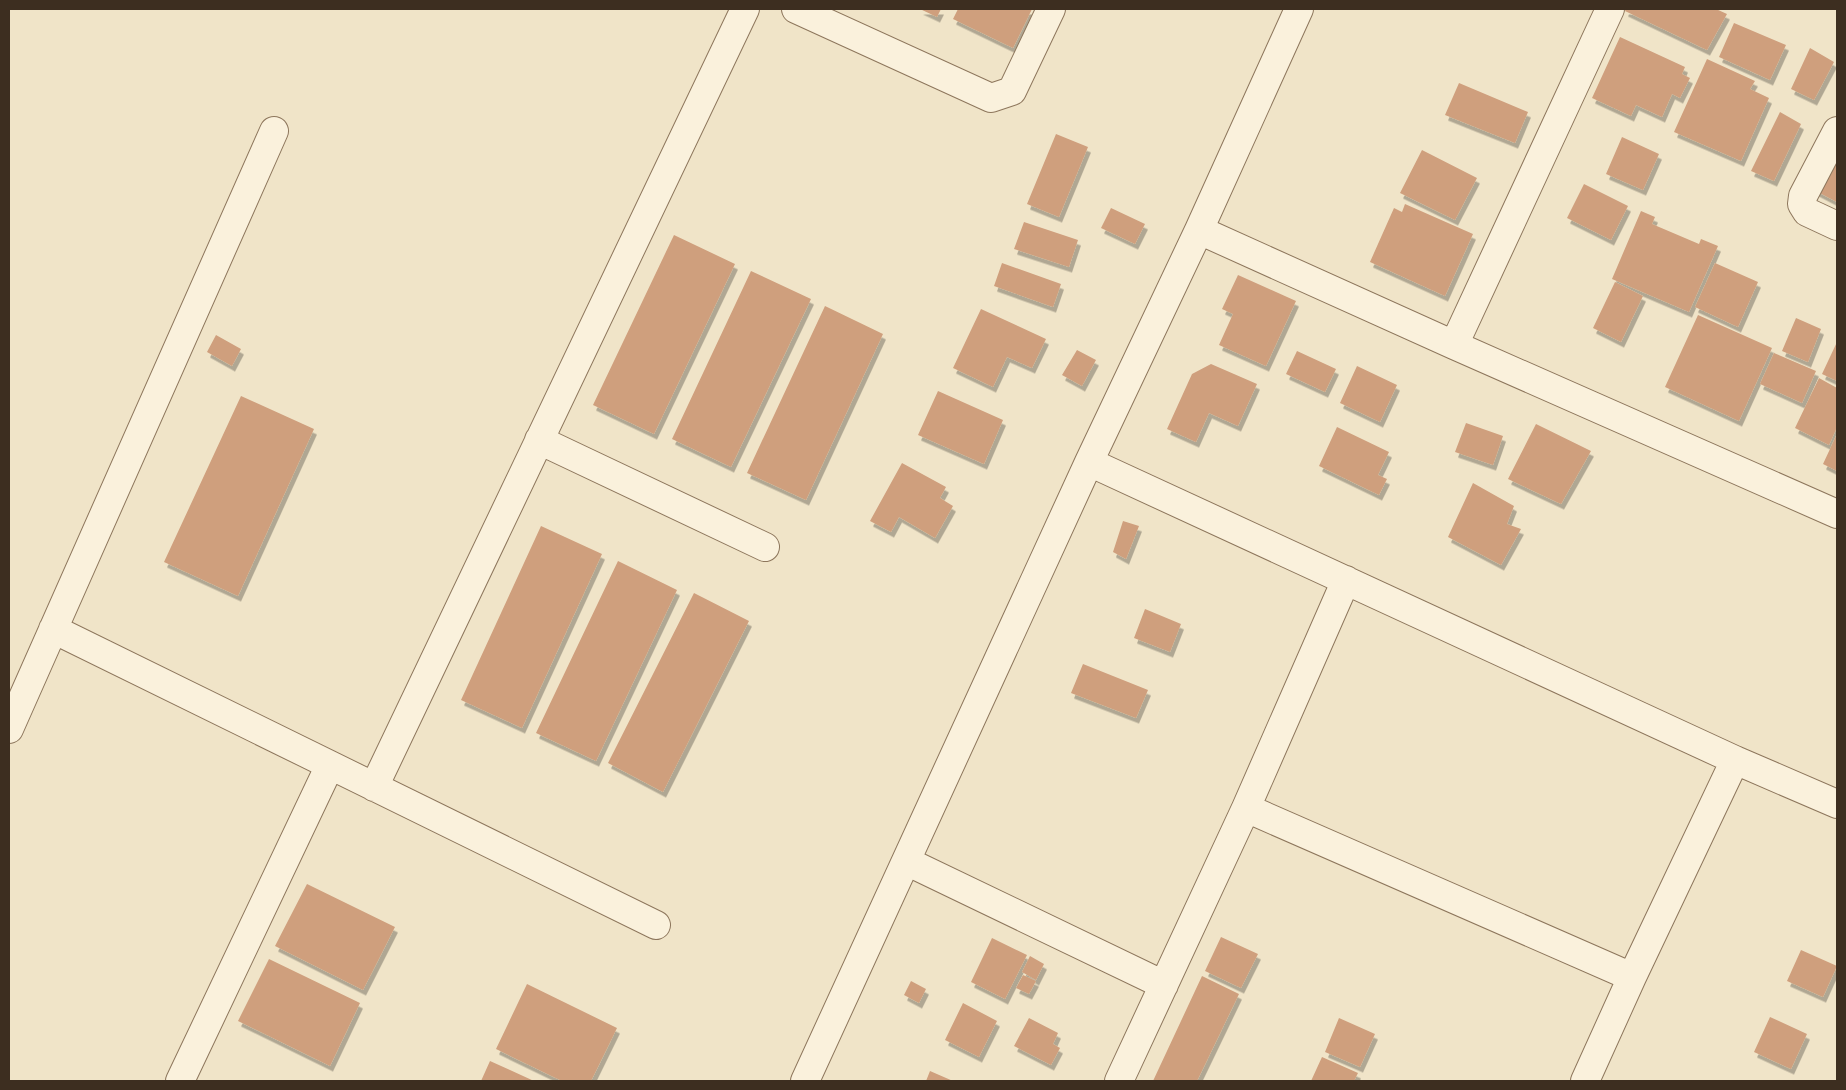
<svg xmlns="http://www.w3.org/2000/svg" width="1846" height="1090" viewBox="0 0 1846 1090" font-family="'Libre Baskerville',serif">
	<defs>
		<filter id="shadow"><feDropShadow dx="3" dy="5.5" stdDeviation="0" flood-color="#0004"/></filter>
	</defs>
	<rect width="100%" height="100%" fill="#f0e4c8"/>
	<path fill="#cf9f7d" filter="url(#shadow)" d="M920 9H941L937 17Z
		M958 9H1032L1013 48 953 19Z
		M1626 9H1716L1727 14 1707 50 1625 11Z
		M1734 23 1786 45 1770 80 1719 57Z
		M1620 37 1685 67 1682 74 1690 78 1680 98 1672 94 1662 117 1636 105 1631 116 1592 98Z
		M1810 48 1834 62 1814 100 1791 89Z
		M1707 59 1755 81 1750 89 1769 98 1741 161 1674 132Z
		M1459 83 1528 112 1515 143 1445 115Z
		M1780 112 1801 124 1774 181 1751 171Z
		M1056 134 1088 147 1059 217 1027 204Z
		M1622 137 1659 154 1643 190 1606 174Z
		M1422 150 1477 178 1455 220 1400 193Z
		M1831 158 1837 162V202L1814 190Z
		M1584 184 1628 206 1611 240 1567 218Z
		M1405 204 1473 234 1445 296 1370 262 1394 208 1402 212Z
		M1111 208 1145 224 1135 244 1101 228Z
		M1641 211 1655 217 1652 224 1699 244 1701 239 1718 246 1689 312 1612 279Z
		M1024 222 1078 240 1069 267 1014 249Z
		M674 235 735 264 654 434 593 405Z
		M1002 263 1061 284 1053 307 994 286Z
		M1715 263 1758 282 1738 327 1695 307Z
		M751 271 811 299 731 467 672 439Z
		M1238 275 1296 301 1266 366 1219 345 1233 314 1222 309Z
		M1615 282 1643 296 1621 342 1593 328Z
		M825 306 883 334 806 500 747 473Z
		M981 309 1046 339 1032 368 1007 357 993 387 953 368Z
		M1698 315 1772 348 1739 421 1665 387Z
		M1796 318 1821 329 1808 362 1782 351Z
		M216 335 241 349 232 366 207 352Z
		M1837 342V381L1822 374Z
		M1077 350 1096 360 1082 386 1062 375Z
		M1297 351 1336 369 1325 392 1286 374Z
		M1774 353 1816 371 1802 403 1760 384Z
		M1211 364 1257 384 1238 426 1209 413 1196 442 1167 429 1192 374Z
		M1357 366 1397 385 1380 422 1340 403Z
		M1819 378 1837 388V427L1829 445 1795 428Z
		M938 391 1003 420 984 464 918 435Z
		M241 396 314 429 238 596 164 562Z
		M1466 423 1503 436 1493 465 1455 452Z
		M1536 424 1591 451 1561 504 1508 479Z
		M1337 427 1389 452 1378 475 1387 479 1379 495 1319 466Z
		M1837 434V471L1823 464Z
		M902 463 946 487 940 498 953 506 935 538 899 517 891 532 870 521Z
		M1473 483 1514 506 1507 524 1521 529 1501 565 1448 537Z
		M1123 521 1139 526 1126 559 1113 552Z
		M541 526 602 554 522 728 461 700Z
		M618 561 677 590 596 761 536 733Z
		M694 593 749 621 663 792 608 763Z
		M1145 609 1181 624 1170 652 1134 638Z
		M1083 664 1148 690 1136 718 1071 693Z
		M307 884 395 927 363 990 275 946Z
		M1221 937 1258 954 1241 988 1205 971Z
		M992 938 1027 955 1005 999 971 982Z
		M1801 950 1837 966 1823 997 1787 981Z
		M1030 956 1044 964 1036 980 1022 972Z
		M269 959 360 1003 330 1066 238 1021Z
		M1023 975 1036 981 1029 994 1016 988Z
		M1202 976 1239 994 1197 1081H1153Z
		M911 981 926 989 919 1003 904 995Z
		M527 984 617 1028 591 1081H562L496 1049Z
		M963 1003 997 1021 979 1057 945 1040Z
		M1770 1017 1807 1034 1791 1069 1754 1052Z
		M1029 1018 1058 1033 1053 1044 1060 1048 1051 1065 1014 1046Z
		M1339 1018 1375 1034 1360 1067 1325 1052Z
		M1322 1057 1358 1073 1354 1081H1311Z
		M490 1061 534 1081H481Z
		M930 1071 953 1081H926Z"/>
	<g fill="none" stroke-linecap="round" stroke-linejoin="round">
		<defs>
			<path id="minor" d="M796 9 991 98 1012 91 1051 9
				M1837 131 1803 196 1802 204 1807 212 1837 226
				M1199 230 1454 345 1837 514
				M1454 345 1610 9
				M539 440 765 547
				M1089 462 1735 760 1837 804
				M53 629 656 925
				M9 729 274 131
				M374 787 745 9
				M1246 808 1632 977
				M906 861 1164 985
				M180 1081 330 765
				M805 1081 1089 462 1199 230 1299 9
				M1119 1081 1246 808 1346 580
				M1585 1081 1632 977 1735 760"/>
		</defs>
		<use href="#minor" stroke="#8d765c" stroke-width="30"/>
		<use href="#minor" stroke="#faf1dc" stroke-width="28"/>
	</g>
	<rect width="1846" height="1090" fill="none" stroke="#3d2e20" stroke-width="20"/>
</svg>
